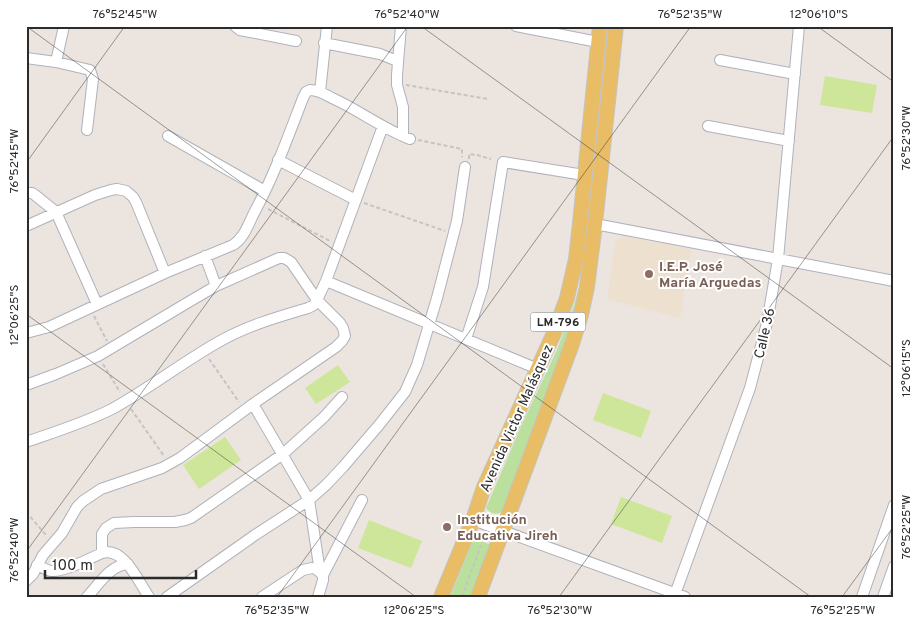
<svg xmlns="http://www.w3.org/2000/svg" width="920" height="623" viewBox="0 0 920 623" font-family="Overpass,sans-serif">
	<rect width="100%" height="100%" fill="#ece4de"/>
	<path fill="#ede0ce" d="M623 236 691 249 680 318 607 299 616 241Z"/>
	<path fill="#bbe09d" d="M582 276 585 277 574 326 504 510C498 516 490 514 486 508L523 422 556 352 574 305Z
		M474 538 491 545 471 597H450Z"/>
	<path fill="#cee699" d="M825 76 877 85 872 113 820 105Z
		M338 365 350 382 316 404 305 388Z
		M603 393 651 411 641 438 593 420Z
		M225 437 241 460 199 489 183 465Z
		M621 497 672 516 662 543 611 524Z
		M369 520 422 541 411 568 358 548Z"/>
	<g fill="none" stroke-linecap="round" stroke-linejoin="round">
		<defs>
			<path id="minor" d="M235 26 240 30 296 41
				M401 26 397 75V85L403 107V136
				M516 26 598 42
				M324 43 380 54 397 61
				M26 58 56 62 90 70 93 79 87 130
				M720 60 795 74
				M56 62 64 26
				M320 92 327 26
				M708 126 789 141
				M168 136 265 191
				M278 160 356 200
				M26 193H32L35 195 56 212 97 304
				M595 224 894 281
				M26 226 95 195 111 190 117 189 126 191 133 197 136 202 165 273
				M205 256 216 286
				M326 281 538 369
				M26 333 49 327 165 273 233 245C244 238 248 225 254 213 274 176 288 137 303 98L306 92 310 90C318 90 325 94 332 98 359 110 383 129 410 139
				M466 339 483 287 503 162 584 175
				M26 385 56 374 98 356 192 300 216 286 279 258H284L291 262 317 300 340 323 343 328 345 336 342 341 336 347 253 404 180 458 162 468 101 489 83 501 77 507 62 533 43 555 33 574 26 581
				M253 404 309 500 320 572
				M26 442C55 432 84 423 112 409 150 388 184 361 222 340 249 325 278 317 308 308L314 305 317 300 326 281 383 126
				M473 520 685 597
				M102 553V534L106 528 114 523 134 522H175L185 520 191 518 283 454 324 417 342 397
				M37 565C42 567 47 571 52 571 64 572 91 558 102 553 124 546 139 583 149 597
				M323 575 362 500
				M87 597C99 584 110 565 128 564
				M167 597 255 535 309 500 326 485 343 467 379 425 405 392 417 365 437 298 457 221 465 167
				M262 597 303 570 312 568 316 569 323 575V580L318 597
				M674 597 750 388 767 323 778 259 799 26
				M862 597 894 505
				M883 597 894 566"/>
			<path id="major" d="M441 597 473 520 484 487 554 333 567 298 576 259 580 223 600 26
				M478 597 572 344 581 315 587 287 595 224 616 26"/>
		</defs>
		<use href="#minor" stroke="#aeb2bb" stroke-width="12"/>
		<use href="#major" stroke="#c4c4c4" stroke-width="16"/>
		<path stroke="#c4c4c4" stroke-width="2" stroke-dasharray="4 2.5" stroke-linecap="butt" d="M406 85 488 99
			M418 140 462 149V157
			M469 159V154L477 155 491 159
			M364 203 445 231
			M268 209 330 241
			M94 316 107 341
			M209 359 239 402
			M103 364 120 392
			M131 409 164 456
			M26 512 46 535
			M462 597 481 545"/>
		<use href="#minor" stroke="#fff" stroke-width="10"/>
		<use href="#major" stroke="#e9bd65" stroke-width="14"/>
	</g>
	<path fill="none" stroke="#2b2b2b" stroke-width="1" stroke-opacity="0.45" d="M26 26 811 597M421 26 894 369M817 26 894 82M26 163 125 26M26 314 416 597M26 552 408 26M277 597 691 26M559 597 894 136M842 597 894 526"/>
	<g fill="#8d6e63" stroke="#fff" stroke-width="2">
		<circle cx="649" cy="274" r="5"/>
		<circle cx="447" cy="527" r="5"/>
	</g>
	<g text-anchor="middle" stroke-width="4" stroke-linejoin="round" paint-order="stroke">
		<rect fill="#fff" stroke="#6b6b6b" stroke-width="1" x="530.5" y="312.5" width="55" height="19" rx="4"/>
		<g font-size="12" font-weight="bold" fill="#2b2b2b">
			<text x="558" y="326">LM-796</text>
		</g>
		<g font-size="14" font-weight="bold" fill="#785e54" stroke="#fff" text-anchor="start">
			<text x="659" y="271">I.E.P. José<tspan x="659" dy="16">María Arguedas</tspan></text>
			<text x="457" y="524">Institución<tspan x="457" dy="16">Educativa Jireh</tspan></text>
		</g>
		<g font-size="14" fill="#2b2b2b" stroke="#fff">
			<text transform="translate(764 333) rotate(-77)" y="5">Calle 36</text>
			<text transform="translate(516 418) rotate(-66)" y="5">Avenida Victor Malásquez</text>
		</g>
	</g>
	<rect width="920" height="623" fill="none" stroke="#ffffff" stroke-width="55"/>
	<path d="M45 570v8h151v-8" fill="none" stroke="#2b2b2b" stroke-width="2.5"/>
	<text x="52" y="570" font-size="15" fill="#2b2b2b" stroke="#ffffff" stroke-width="4" paint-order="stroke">100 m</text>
	<rect x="28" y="28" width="864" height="568" fill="none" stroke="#2b2b2b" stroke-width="2"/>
	<g font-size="12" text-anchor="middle" fill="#2b2b2b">
		<text x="125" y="18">76°52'45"W</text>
		<text x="407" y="18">76°52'40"W</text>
		<text x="690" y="18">76°52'35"W</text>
		<text x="819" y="18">12°06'10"S</text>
		<text transform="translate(906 138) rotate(-90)" y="4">76°52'30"W</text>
		<text transform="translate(14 161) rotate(-90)" y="4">76°52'45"W</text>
		<text transform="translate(14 315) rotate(-90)" y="4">12°06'25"S</text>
		<text transform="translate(906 368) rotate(-90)" y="4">12°06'15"S</text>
		<text transform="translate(906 527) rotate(-90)" y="4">76°52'25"W</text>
		<text transform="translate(14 550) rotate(-90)" y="4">76°52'40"W</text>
		<text x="277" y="614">76°52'35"W</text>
		<text x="414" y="614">12°06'25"S</text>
		<text x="560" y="614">76°52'30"W</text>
		<text x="843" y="614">76°52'25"W</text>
	</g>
</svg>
